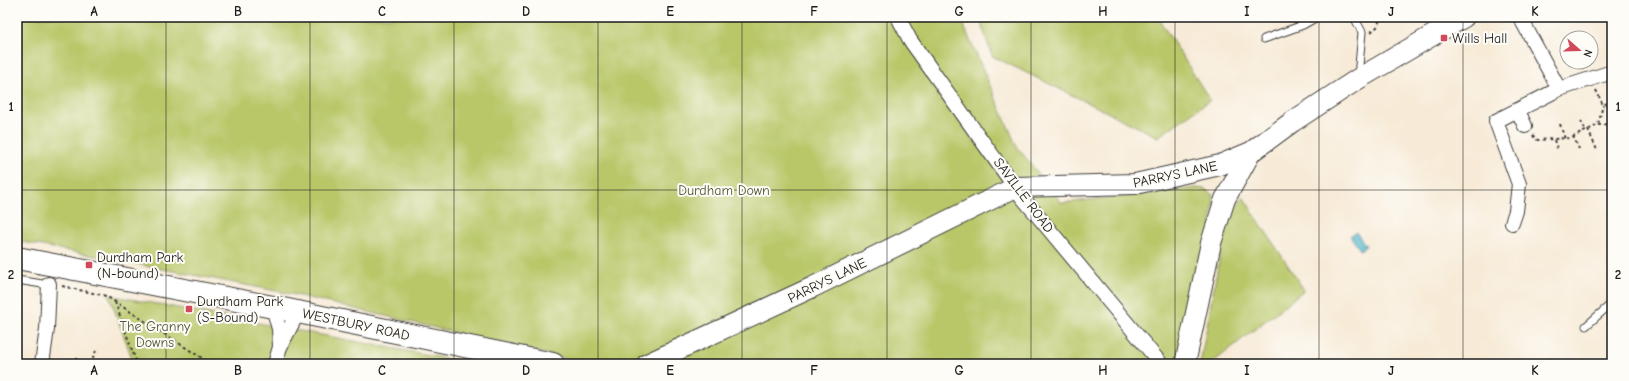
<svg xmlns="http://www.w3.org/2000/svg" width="1629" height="381" viewBox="0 0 1629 381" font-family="'Comic Neue',sans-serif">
	<rect width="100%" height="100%" fill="#fdfcf7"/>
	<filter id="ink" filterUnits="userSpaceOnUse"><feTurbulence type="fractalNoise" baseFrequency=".025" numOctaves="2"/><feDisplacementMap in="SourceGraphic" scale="8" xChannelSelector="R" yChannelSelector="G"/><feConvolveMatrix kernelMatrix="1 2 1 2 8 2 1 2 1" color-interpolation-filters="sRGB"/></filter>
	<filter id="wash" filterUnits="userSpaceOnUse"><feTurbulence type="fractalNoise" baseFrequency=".012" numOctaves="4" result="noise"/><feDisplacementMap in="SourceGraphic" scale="16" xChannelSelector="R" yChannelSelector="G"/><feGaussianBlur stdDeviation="0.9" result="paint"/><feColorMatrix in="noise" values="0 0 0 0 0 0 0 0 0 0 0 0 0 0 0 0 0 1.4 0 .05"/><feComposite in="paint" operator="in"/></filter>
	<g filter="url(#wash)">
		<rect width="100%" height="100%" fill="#f7ead6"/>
		<path fill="#b9c769" stroke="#6a7242" d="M17 17H960L1017 147 1062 203 1196 188 1205 189 1212 194 1214 201 1192 364H588L292 294 17 241Z
			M979 17H1163L1160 21 1210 100 1158 137 992 56Z
			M1243 197 1304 290 1211 364H1200L1226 222Z
			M109 295 476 364H134Z"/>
		<path fill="#48b2c6" stroke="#326771" d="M1356 232 1366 246 1360 250 1350 236Z"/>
	</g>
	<g filter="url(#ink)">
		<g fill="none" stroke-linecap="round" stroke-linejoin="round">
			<defs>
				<path id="lane" d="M1354 17 1362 32 1358 77
					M1264 39 1303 25 1317 17
					M17 280 49 285
					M1586 326 1612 303"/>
				<path id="street" d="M898 17 910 40 1022 197 1161 364
					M1520 17 1559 89
					M1518 111 1525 126
					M1512 223 1516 211 1519 184 1496 121 1559 89 1612 72
					M273 307 279 329 280 346
					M42 364 47 329 49 284
					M275 364 280 347 298 312"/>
				<path id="secondary" d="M647 364 813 287 1016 187 1135 184 1220 165 1251 152 1292 122 1358 79 1464 17
					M1185 364 1211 243 1225 199 1251 152"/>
				<path id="primary" d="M17 258 273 307 553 364"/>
			</defs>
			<use href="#lane" stroke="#3d3b38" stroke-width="9"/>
			<use href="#street" stroke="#3d3b38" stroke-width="16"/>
			<use href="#secondary" stroke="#3d3b38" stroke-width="22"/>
			<use href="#primary" stroke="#3d3b38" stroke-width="24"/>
			<path stroke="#3d3b38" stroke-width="2" stroke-dasharray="3 3" stroke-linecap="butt" d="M1371 32 1377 27 1381 17
				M1596 90 1603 105 1612 101
				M1581 121 1586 131
				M1560 124 1565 139
				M1598 125 1608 124
				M1588 130 1597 150
				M1533 135 1535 139 1538 140 1569 138 1573 137 1598 125 1603 105
				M1573 136 1579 149
				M1554 140 1558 151
				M62 286 106 296 211 364
				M115 302 137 364
				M76 358 78 364
				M90 364 96 351"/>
			<use href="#lane" stroke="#fff" stroke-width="7"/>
			<use href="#street" stroke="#fff" stroke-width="14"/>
			<use href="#secondary" stroke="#fff" stroke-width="20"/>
			<use href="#primary" stroke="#fff" stroke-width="22"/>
		</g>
	</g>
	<path fill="none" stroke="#1c1c1c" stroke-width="1" stroke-opacity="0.55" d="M166 17V364M310 17V364M454 17V364M598 17V364M742 17V364M887 17V364M1031 17V364M1175 17V364M1319 17V364M1463 17V364M17 190H1612"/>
	<g fill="#d1495b" stroke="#fdfcf7" stroke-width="1.5">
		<rect x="1440" y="34" width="8" height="8" rx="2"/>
		<rect x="85" y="261" width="8" height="8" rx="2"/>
		<rect x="185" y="305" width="8" height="8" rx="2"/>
	</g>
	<g text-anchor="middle" stroke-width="4" stroke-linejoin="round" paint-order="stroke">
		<g font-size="14" fill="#1c1c1c" stroke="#fdfcf7" text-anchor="start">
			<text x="1452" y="43">Wills Hall</text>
			<text x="97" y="262">Durdham Park<tspan x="97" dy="16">(N-bound)</tspan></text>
			<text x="197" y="306">Durdham Park<tspan x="197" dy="16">(S-Bound)</tspan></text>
		</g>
		<g font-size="14" fill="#1c1c1c" stroke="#fdfcf7">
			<text transform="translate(1175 174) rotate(-12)" y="5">PARRYS LANE</text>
			<text transform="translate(1024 195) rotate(53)" y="5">SAVILLE ROAD</text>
			<text transform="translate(827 280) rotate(-26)" y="5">PARRYS LANE</text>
			<text transform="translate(356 324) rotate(12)" y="5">WESTBURY ROAD</text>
		</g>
		<g font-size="14" fill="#535837" stroke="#fdfcf7">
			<text x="724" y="195">Durdham Down</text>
			<text x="155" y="331">The Granny<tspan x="155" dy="16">Downs</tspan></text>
		</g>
	</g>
	<rect width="1629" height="381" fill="none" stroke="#fdfcf7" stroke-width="44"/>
	<g transform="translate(1579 50) rotate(110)"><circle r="19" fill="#fdfcf7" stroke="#a3a29f"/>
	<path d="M0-3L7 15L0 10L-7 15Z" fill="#d1495b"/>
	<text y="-6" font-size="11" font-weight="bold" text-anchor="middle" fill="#1c1c1c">N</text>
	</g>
	<rect x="22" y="22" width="1585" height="337" fill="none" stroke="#1c1c1c" stroke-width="1.5"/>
	<g font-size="13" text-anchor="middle" font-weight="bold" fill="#1c1c1c">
		<text x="94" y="16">A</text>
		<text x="238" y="16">B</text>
		<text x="382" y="16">C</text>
		<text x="526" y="16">D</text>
		<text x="670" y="16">E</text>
		<text x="814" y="16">F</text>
		<text x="959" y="16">G</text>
		<text x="1103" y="16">H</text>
		<text x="1247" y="16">I</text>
		<text x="1391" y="16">J</text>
		<text x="1535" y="16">K</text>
		<text x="11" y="111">1</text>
		<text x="1618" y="111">1</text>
		<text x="11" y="279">2</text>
		<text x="1618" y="279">2</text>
		<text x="94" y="375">A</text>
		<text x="238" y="375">B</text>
		<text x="382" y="375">C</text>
		<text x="526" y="375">D</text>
		<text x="670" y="375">E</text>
		<text x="814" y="375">F</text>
		<text x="959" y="375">G</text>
		<text x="1103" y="375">H</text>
		<text x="1247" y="375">I</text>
		<text x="1391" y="375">J</text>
		<text x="1535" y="375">K</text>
	</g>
</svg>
